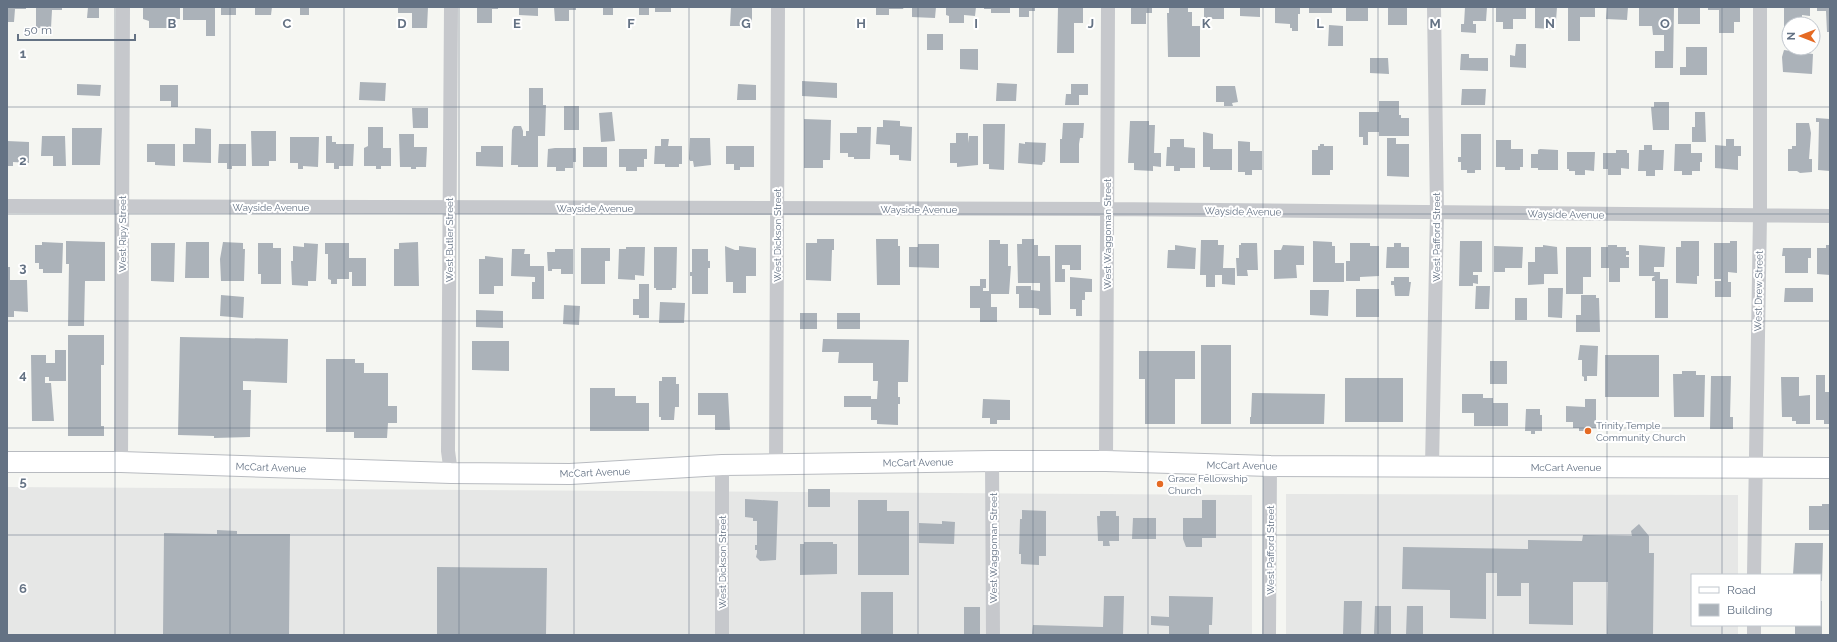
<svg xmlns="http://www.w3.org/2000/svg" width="1837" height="642" viewBox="0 0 1837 642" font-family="Raleway,sans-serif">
	<rect width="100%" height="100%" fill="#f5f6f2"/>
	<path fill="#e6e7e6" d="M7 487 1252 495V635H7Z
		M1286 494 1738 495V575H1692V625H1738V635H1286Z"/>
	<path fill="#abb2b9" d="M7 7H26V9H15L14 22H7Z
		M36 7H62V10H52L51 28H36Z
		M88 7H99V18H87Z
		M143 7H180V19H169V28H149V21L143 19Z
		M183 7H215V36H206V20H183Z
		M221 7H236V15H221Z
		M255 7H272L271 15H255Z
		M300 7H309V15H300Z
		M398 7H428L427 28H412V13H398Z
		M477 7H498V9H492V23H477Z
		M519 7H538V16L519 15Z
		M554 7H576V10H569V21H555Z
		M603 7H613V15H603Z
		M639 7H649V15H639Z
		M655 7H671V12H655Z
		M731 7H752V26H730Z
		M876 7H904L903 9H889V15H876Z
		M912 7H936L935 18 912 17Z
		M976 7 975 16 964 15V23H949V16L946 15V8Z
		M984 7H1010V13H991V9H984Z
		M1019 7H1035V11H1029V17H1019Z
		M1058 7H1083V23H1074V53H1057Z
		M1131 7H1152V13H1146V24H1131Z
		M1169 7H1188V12H1192V26H1200V57H1168L1167 13H1169Z
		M1204 7H1224V19H1204Z
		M1240 7H1260V17L1240 16Z
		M1275 7H1300V14H1298V31H1292V28H1290V24L1275 23Z
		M1309 7H1332V13H1309Z
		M1346 7H1368V21H1346Z
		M1388 7H1407V25H1388Z
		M1465 7H1487L1486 21H1473V24H1476V33L1461 32V24H1464Z
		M1502 7H1526V19H1513V29H1503V22H1496V8Z
		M1535 7H1557L1556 21H1551V29L1535 28Z
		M1568 7H1595V17H1580V41H1568Z
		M1607 7H1628L1627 20 1606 19Z
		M1639 7H1674L1673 68H1655V51H1664V35H1653L1652 26H1639Z
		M1678 7H1700V24H1678Z
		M1708 7H1740V22H1734V33H1719V10H1708Z
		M1784 7H1810V16L1802 15V24H1789V34H1786V27H1784Z
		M1817 7H1830V32H1827L1826 11H1817Z
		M1329 25 1343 26V46H1328Z
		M927 34H943V50H927Z
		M1516 44H1526V68L1510 67V55L1515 56Z
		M1686 47H1707V75H1680V67H1686Z
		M960 49H978V70L960 69Z
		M1784 50 1813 54 1812 74 1783 72 1782 57Z
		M1461 54H1469V58H1488V71L1460 70Z
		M1370 58H1388L1389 74 1370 73Z
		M802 81 837 83V98L802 96Z
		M360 82 386 83 385 101 359 100Z
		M997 83 1017 84 1016 101H996Z
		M77 84 101 85 100 96 77 95Z
		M738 84 756 85V100H737Z
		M1071 84H1088V95H1079V105H1065L1066 94H1071Z
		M160 85H178V107H171V101H160Z
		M1216 86H1235L1238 102 1232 103 1233 106H1224V102H1216Z
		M529 88H543V105H546L545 136H538V167H518V165H511L512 130 514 126H521L523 131V136H526V131H529Z
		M1462 89H1486L1485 105H1461Z
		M1379 101H1399V115H1401V118H1409V136H1379V132H1368V145H1363V137H1359V112H1379Z
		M1654 102H1669V130H1653L1651 107H1654Z
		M564 106H579V130H564Z
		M412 108H428V128H413Z
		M612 112 615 141 601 142 599 113Z
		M1695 112H1705L1706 142H1692V127H1695Z
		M1816 118 1830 119V171L1818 170 1819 122H1816Z
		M804 119 831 120 830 160H823V168H804Z
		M883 120 900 121V126L912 127 911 161 899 160V155H890V145L876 144 877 127H883Z
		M1130 121H1149V125H1155L1154 153H1161V167L1153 166V171L1134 170V163H1128Z
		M1063 123H1084L1083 138H1080L1079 144V163H1060V139H1062Z
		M1796 123H1809L1811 133 1809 159H1812V172L1800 173 1797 171H1788V149H1792V146H1796Z
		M983 124H1005L1004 170 989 169V164H983Z
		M368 127H383V148H391V166H381V169H376V166H364V148L368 146Z
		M857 127H871L870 159H854V157H848V153H840V133H857Z
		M72 128H102L100 165H72Z
		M195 128 211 129V163L183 162V144H195Z
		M251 131H276V161H269V166H252Z
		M1203 132 1213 134V149H1232V170H1210V167H1203Z
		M956 133H968V143L969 136H978V165L957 167V163H950V143H956Z
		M399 134H414V147H427L426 167H416V169H411V167H400Z
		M1461 134H1481V170H1475V173H1467V170H1461V162H1458V157H1461Z
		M42 136H65L66 166H53V156H41Z
		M326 136H332V142H336V144H354L353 166H339V169H334V163H326Z
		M290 137H319L318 167 303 166V169H298V163H290Z
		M690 138H710L711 165 694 167 693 161H690L689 159Z
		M1387 138H1396V144H1409V177L1387 176Z
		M661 139H669L668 146H682V164H679V167H665V164H654L655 146H661Z
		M1170 139H1184V147L1195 148V168H1180V171H1174V166H1166L1167 147H1170Z
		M1726 139H1734V146H1741V156H1738V170L1715 168V145L1726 146Z
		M1496 140H1511V149H1523V167H1520V170H1505V167H1496Z
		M7 141 29 142V163L13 162V166H7Z
		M1238 141 1250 142V151H1262V170H1252V175H1245V172H1238Z
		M1025 142 1046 143 1045 162H1043L1042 165 1018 163 1019 143 1025 144Z
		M147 144H175V166L155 165V162H147Z
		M219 144H246V166H232V169H227V163H218Z
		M1320 144H1324V146H1333V170H1330V175H1312V150H1318V146H1320Z
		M1675 144H1691V153H1702V162H1700V171H1692V175H1682V171H1674Z
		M1644 145H1652V150H1664L1663 170H1655V176H1646V171H1638L1639 150H1644Z
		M481 146H503V167L476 166V152H481Z
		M726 146H754V167H740V170H734V164H726Z
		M583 147H607V167H583Z
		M555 148H576V162H573V168H565V171H556V167H547L548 149Z
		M619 149H647V159H644V167H637V171H626V167H619Z
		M1540 149 1558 150V170H1538V168H1531V154H1538V150Z
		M1616 150H1627V153H1629V169L1621 168V175H1608V169H1603V153H1616Z
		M1567 152H1595L1594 171 1585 170V175H1575V171H1569V169H1567Z
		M817 239H834V250H832L831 281 806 280V243H817Z
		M876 239H898V246H900V285H877Z
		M1022 239H1034V245H1038V256H1050L1051 315H1039V309L1035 308H1019V294H1016V286H1031V290L1040 291V283H1018L1017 244H1022Z
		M989 240H1000V244H1008V266H1011L1009 294H991V307H997V322H980V308H970V286H980V279H986V288H983V291H989Z
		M1201 240H1218V245H1224L1223 268H1235V285L1222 284V275H1215V287H1206V275H1200Z
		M66 241 105 242V281H85L84 326H68L69 264H66Z
		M1313 241 1332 242V246H1335V263H1344V282H1313Z
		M1460 241H1482V272H1473V275H1478V284L1473 283V286H1459Z
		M1681 241H1699V276H1697V284L1676 283V247H1681Z
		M1730 241H1737V273L1728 272V282H1731V297H1715V281H1721V279H1714V243H1730Z
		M42 242 63 243 62 273H43V269H39V263H35V245H42Z
		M186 242H209V278H185Z
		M223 242 243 243V249H245L244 281H221L220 259Z
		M418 242 419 286H394V249H399V243Z
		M151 243H175L174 282 151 281Z
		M258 243H273V248H281V284H261V274H258Z
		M304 243 318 244 316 281H308V286L292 285 291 261H293V246L304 247Z
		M325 243H349V258H366V286H352V272H349V279H337V284H331V280L328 279V254H325Z
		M1241 243H1257L1258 270H1247L1248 276H1237L1236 258H1239V245H1241Z
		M1350 243H1370V246H1379V276L1360 277V281H1346V261H1350Z
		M1394 243H1401V247H1409V268H1386L1387 247H1394Z
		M918 244H939V268L909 267V247H918Z
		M1055 245H1081V270H1070V265H1062V269H1065V282H1055Z
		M1175 245 1196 248 1195 269 1167 268 1168 250H1175Z
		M1283 245 1304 246V265H1296L1297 278 1274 279V250H1281Z
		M1543 245 1557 247 1558 274H1544V284L1528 285V262H1535V247H1543Z
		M1608 245H1617V247H1626V251H1629V255H1626V257H1629V268H1620V282H1609V268H1601V247H1608Z
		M1639 245 1665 247 1664 267H1654V272H1660V279H1668V318H1655V281H1652V278L1655 276H1639Z
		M1826 245H1830V275L1817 274V248H1826Z
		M725 246 735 250H739V246L756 248V276H746V293H733V282H726Z
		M1494 246 1523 247 1522 268H1505V272H1494Z
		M626 247H645L644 276 635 275V280L618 279 619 249H626Z
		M654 247H677L676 288H672V290H656V288H654Z
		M1566 247H1591V277H1583V294H1566Z
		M581 248H610V261H605V284H581Z
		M1783 248H1811V258H1808V273H1785V256H1782Z
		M512 249H525L524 254H530V266H544V299H532V282H535V277L511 276Z
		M555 249H573V274H561V269H552V271H548L547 252H555Z
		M692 249H708V261H710V268H708V294H692V276H690V272H692Z
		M485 256 503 258V286H494V294H479V259H485Z
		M7 267H10V280H27L28 312 14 311V317H7Z
		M1070 277 1092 279V292H1085V300H1082V316H1076V309H1070Z
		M1394 277H1409V282H1411L1409 296H1395L1394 285H1391V281H1394Z
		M639 284H649V318H639V315H633V299H639Z
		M1476 286H1490L1489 309H1475Z
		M1548 288H1563L1562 318 1548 317Z
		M1785 288H1813V302H1784Z
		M1356 289H1379V317H1356Z
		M1310 290H1329L1328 316 1310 315Z
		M221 295 244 297 243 318 220 316Z
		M1581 295H1596V298H1599L1600 332H1576V315H1581Z
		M1515 298H1527V320H1515Z
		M660 302 685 303 684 323H659Z
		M564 305 580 306 579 325 563 324Z
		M476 310 503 311V328L476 327Z
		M800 313H817V329H800Z
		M837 313H860V329H837Z
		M68 335H104V365H101V426H104V436H68Z
		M180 337 288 339 287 383 243 381V390H251L250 437 214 438V436L178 435Z
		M823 339 909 340 908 382H898V397H900V404H898V425L877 424V420H871V407H844V396H871V399H877L878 381H873V363H838L839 352H822Z
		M472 341H509V371L472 370Z
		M1201 345H1231V424H1201Z
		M1580 345 1598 346 1597 376H1587V381H1584V377L1582 376V360H1578Z
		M55 350H66V381H49V377H45V383H51L54 421H32L31 355H46V363H55Z
		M1139 351H1195V379H1175V424H1145V379H1139Z
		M1605 355H1659V397H1605Z
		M326 359H355V363H364V373H388V406H397V423H388L387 438H354V432H326Z
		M1490 361H1507V384H1490Z
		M1682 371H1696V375H1705L1704 417H1674L1673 374H1682Z
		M1816 375H1825V392H1830V424H1824V420H1816Z
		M1711 376H1731L1730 417H1733V429H1710Z
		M662 377H676V384H679V407H675L674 420H661V417H659V381H662Z
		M1781 377H1799V396L1810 395V424H1796V421H1792V417H1782Z
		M1345 378H1403V422H1345Z
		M590 388H615V396H636V403H649V431H590Z
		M698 393H728L730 430H715V415H698Z
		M1252 393 1325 394 1324 424H1250V417H1251Z
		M1462 394H1483V398H1493V403H1508V426H1474V413H1462Z
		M983 399 1010 400V420H997V424H990V418H982Z
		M1585 399H1596V428H1588V431H1579V428H1573V422H1566V406L1585 407Z
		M1526 409H1540V415H1542V431H1535V434H1531V431H1525Z
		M808 489H830V507H808Z
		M745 499 778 501 776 560 760 561 756 557 757 553V550H755V545H757V521H753V518L745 517Z
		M858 500H887V511H909V575H858Z
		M1202 500H1216V538H1202V547H1186L1183 539V518H1202Z
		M1822 504H1830V530H1809V506H1822Z
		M1022 510 1046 511V556H1039V565L1021 564V554H1019L1020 519H1022Z
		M1100 511H1116V516H1119V541H1109L1110 546H1103V541H1098L1097 516H1100Z
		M1133 518H1156V539H1132Z
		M942 521 955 522 954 544 919 543V523L942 524Z
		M1639 524 1649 536V553H1654L1653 635H1607L1608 582H1573V625L1529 624V583H1521V596H1497V573H1486V619L1450 618V590L1402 589 1403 547 1528 549V540L1582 541 1583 535 1632 536 1631 531Z
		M217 530 237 531V534H290L289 635H163L164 533 217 534Z
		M804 542H833V544H837V574L800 575V544H804Z
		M1795 543H1823L1822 581H1820V575H1793Z
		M437 567 547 568 546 635H437Z
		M861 592H893V635H861Z
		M1104 596H1124L1123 635H1032L1033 625 1103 627Z
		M1169 596 1213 597 1212 625H1209V635H1169V626L1151 625V616L1169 617Z
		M1344 601H1362L1361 635H1343Z
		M1820 601H1822V635H1795V625H1820Z
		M1375 606H1391V635H1374Z
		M1407 606H1423V635H1406Z
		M964 607H980V635H964Z"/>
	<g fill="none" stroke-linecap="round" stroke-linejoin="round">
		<defs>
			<path id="secondary" d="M7 462H121L451 473 570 474 722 465 992 461H1106L1270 466 1830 468"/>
		</defs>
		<use href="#secondary" stroke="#b8bbc0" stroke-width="22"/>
		<path stroke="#c6c8cc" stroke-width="14" d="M451 7 448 451 451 473
			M7 206 1107 209 1830 216
			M992 461 993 635
			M1106 461 1108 7
			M121 462 123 7
			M776 464 778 7
			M722 465V635
			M1432 466 1437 213 1434 7
			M1754 575 1760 216V7
			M1269 635 1270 466
			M1754 635V625"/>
		<use href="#secondary" stroke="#fff" stroke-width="20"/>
	</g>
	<path fill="none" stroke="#647284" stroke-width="1" stroke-opacity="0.55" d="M115 7V635M230 7V635M344 7V635M459 7V635M574 7V635M689 7V635M804 7V635M918 7V635M1033 7V635M1148 7V635M1263 7V635M1378 7V635M1493 7V635M1607 7V635M1722 7V575M7 107H1830M7 214H1830M7 321H1830M7 428H1830M7 535H1830M1722 625V635"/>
	<g fill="#e56a23" stroke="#fff" stroke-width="1.5">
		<circle cx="1588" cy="431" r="4"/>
		<circle cx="1160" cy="484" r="4"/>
	</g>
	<g text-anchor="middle" stroke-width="4" stroke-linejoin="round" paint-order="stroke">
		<g font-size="10" fill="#647284" stroke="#fff">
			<text x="271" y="211">Wayside Avenue</text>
			<text x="595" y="212">Wayside Avenue</text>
			<text x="919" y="213">Wayside Avenue</text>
			<text transform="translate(1243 211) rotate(1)" y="4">Wayside Avenue</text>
			<text transform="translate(1566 214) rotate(1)" y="4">Wayside Avenue</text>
			<text transform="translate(122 234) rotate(-90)" y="4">West Ripy Street</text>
			<text transform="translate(1107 234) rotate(-90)" y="4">West Waggoman Street</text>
			<text transform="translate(777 235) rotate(-90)" y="4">West Dickson Street</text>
			<text transform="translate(1436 237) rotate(-90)" y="4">West Pafford Street</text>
			<text transform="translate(449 240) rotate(-90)" y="4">West Butler Street</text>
			<text transform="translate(1758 291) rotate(-89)" y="4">West Drew Street</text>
			<text transform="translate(918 462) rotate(-1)" y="4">McCart Avenue</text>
			<text transform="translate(1242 465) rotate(1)" y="4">McCart Avenue</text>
			<text transform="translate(271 467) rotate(2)" y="4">McCart Avenue</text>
			<text x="1566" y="471">McCart Avenue</text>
			<text transform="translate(595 472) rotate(-2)" y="4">McCart Avenue</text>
			<text transform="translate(993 548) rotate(-90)" y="4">West Waggoman Street</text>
			<text transform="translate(1270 550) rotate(-90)" y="4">West Pafford Street</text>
			<text transform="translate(722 562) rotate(-90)" y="4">West Dickson Street</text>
		</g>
		<g font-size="10" fill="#647284" stroke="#fff" text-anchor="start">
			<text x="1596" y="429">Trinity Temple<tspan x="1596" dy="12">Community Church</tspan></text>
			<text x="1168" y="482">Grace Fellowship<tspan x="1168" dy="12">Church</tspan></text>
		</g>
	</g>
	<g font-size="13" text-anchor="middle" font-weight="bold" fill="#647284" stroke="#fff" stroke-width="4" stroke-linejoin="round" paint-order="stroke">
		<text x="172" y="28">B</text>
		<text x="287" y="28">C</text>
		<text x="402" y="28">D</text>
		<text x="517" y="28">E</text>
		<text x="631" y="28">F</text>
		<text x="746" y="28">G</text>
		<text x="861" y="28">H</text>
		<text x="976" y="28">I</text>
		<text x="1091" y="28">J</text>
		<text x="1206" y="28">K</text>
		<text x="1320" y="28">L</text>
		<text x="1435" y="28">M</text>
		<text x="1550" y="28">N</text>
		<text x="1665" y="28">O</text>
		<text x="23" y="58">1</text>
		<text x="23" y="165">2</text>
		<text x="23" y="272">3</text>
		<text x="23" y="379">4</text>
		<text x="23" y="486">5</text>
		<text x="23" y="593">6</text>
	</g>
	<rect width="1837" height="642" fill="none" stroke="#647284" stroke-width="16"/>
	<rect x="1691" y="574" width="130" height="52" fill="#ffffff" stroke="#c1c7ce"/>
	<rect x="1699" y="587" width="20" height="6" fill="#ffffff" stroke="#c1c7ce"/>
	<text x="1727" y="594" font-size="12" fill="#647284">Road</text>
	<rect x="1699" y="604" width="20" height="12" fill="#abb2b9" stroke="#c1c7ce"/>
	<text x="1727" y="614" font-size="12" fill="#647284">Building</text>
	<g transform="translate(1801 36) rotate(270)"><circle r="19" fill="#ffffff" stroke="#c1c7ce"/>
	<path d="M0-3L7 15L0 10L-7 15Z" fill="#e56a23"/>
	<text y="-6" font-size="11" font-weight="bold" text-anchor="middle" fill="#647284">N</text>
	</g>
	<path d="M18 34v6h117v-6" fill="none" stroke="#647284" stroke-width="2"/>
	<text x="24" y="34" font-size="12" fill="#647284" stroke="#ffffff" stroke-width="3" paint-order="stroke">50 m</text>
</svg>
